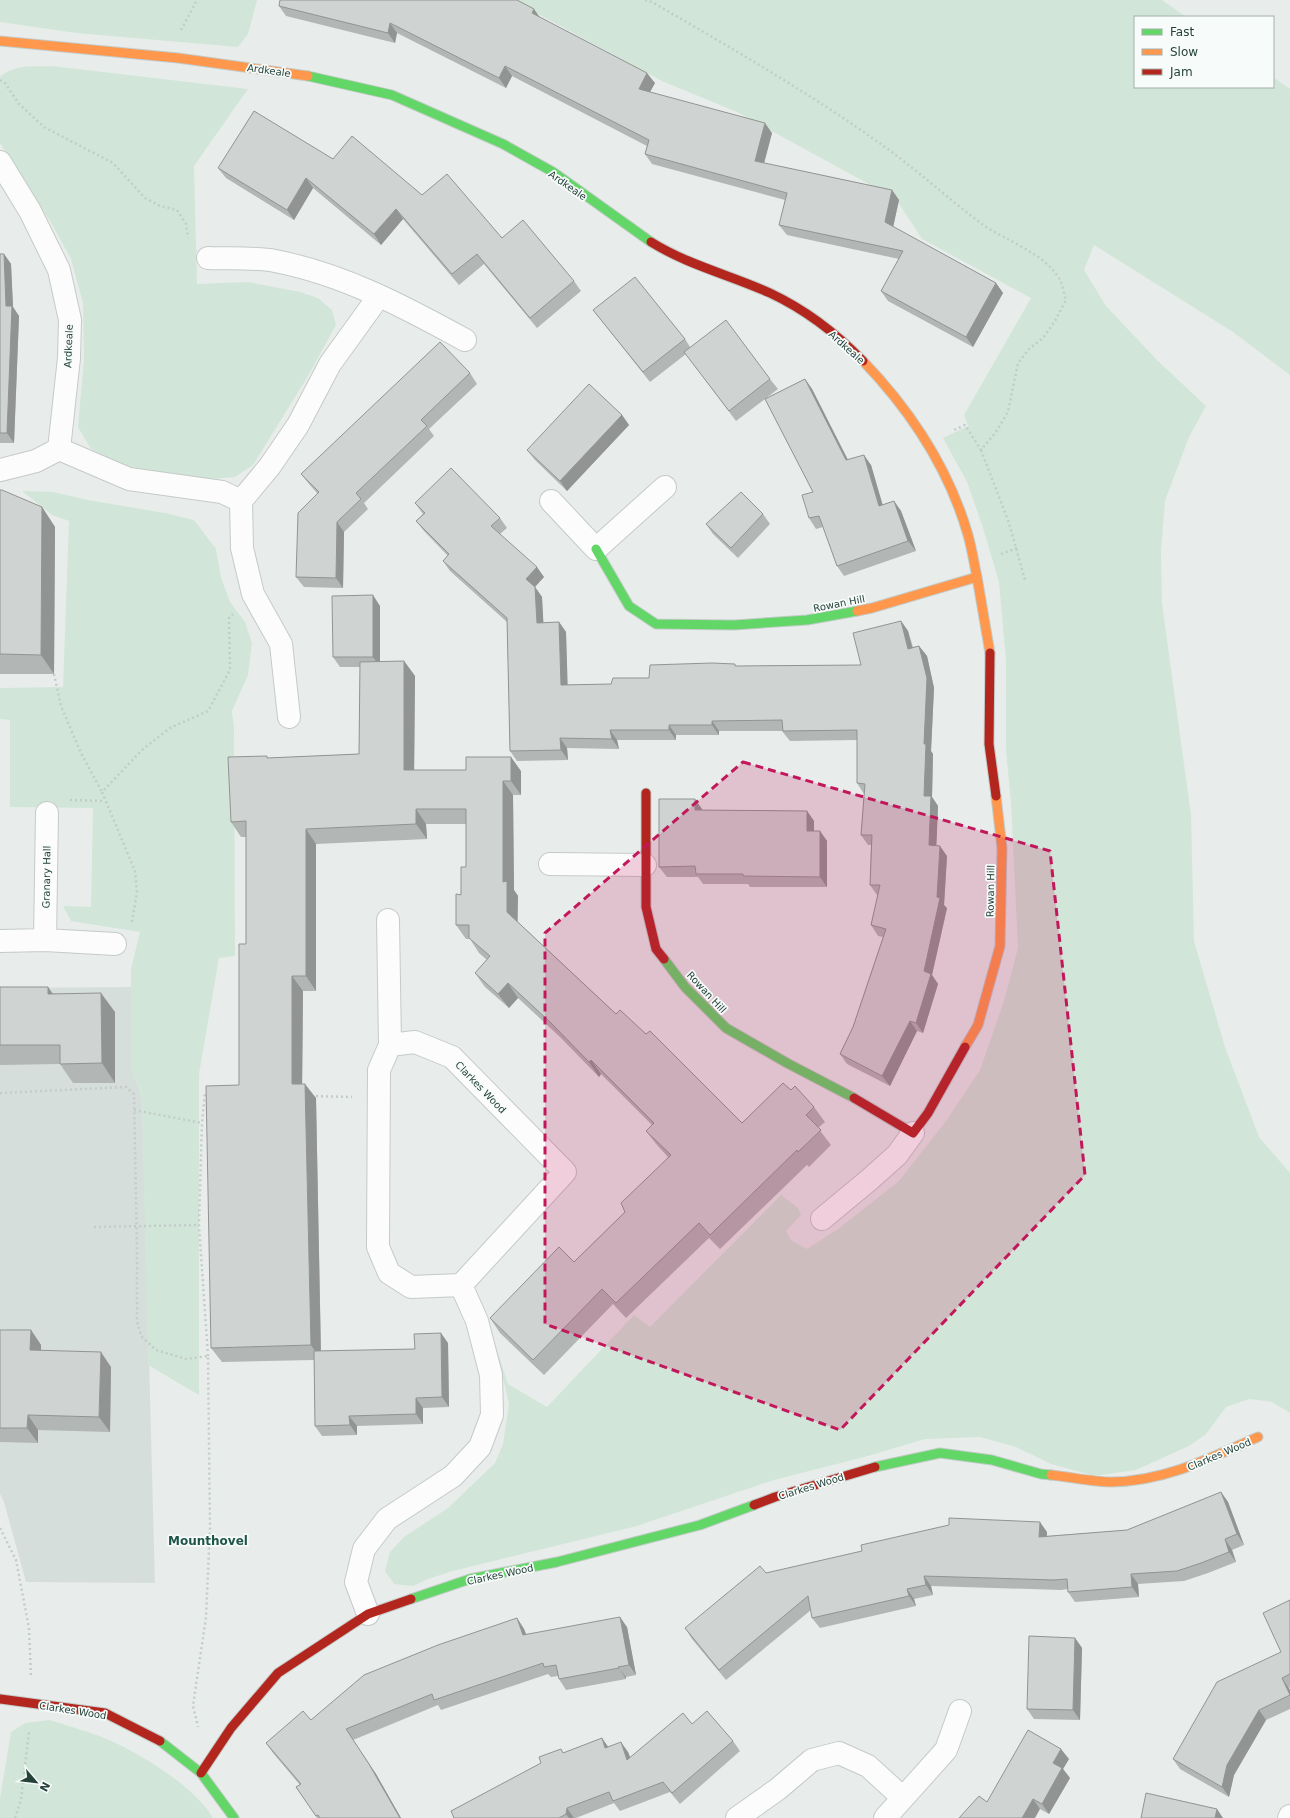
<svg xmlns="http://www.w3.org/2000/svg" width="1290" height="1818" font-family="'DejaVu Sans',sans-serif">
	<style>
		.built { fill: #d6dedb }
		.green { fill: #d1e6d8 }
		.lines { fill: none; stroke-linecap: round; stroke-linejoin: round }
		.street-casing { stroke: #c5cac8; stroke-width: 24 }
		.fast-casing { stroke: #c3cbc8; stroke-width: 11 }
		.slow-casing { stroke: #c3cbc8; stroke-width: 11 }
		.jam-casing { stroke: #c3cbc8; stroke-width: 11 }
		.path { stroke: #c3ccca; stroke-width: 2.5; stroke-dasharray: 2 3; stroke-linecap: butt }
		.street { stroke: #fcfcfc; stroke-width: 22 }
		.fast { stroke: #63d668; stroke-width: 9 }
		.slow { stroke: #ff974d; stroke-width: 9 }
		.jam { stroke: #b3261e; stroke-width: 9 }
		.wall { fill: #b2b6b5 }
		.shaded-wall { fill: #919493 }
		.building { fill: #cfd4d2; stroke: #919493 }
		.marked { fill: #c2185b; fill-opacity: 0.2; stroke: #c2185b; stroke-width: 3; stroke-dasharray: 8 5; stroke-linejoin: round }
		.labels { text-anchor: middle; stroke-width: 3.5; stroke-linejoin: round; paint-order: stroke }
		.street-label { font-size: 10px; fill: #24423a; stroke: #f7fbf9 }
		.quarter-label { font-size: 12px; font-weight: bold; fill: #1f5548; stroke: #f7fbf9 }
	</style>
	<rect width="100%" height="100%" fill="#e8edeb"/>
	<path class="built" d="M131 987V1067L142 1097 155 1583 26 1582 4 1502 0 1494V988Z"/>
	<path class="green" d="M0 0H257L248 34 238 47 76 33 0 22Z
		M512 0H1162L1186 17H1135V87H1273V77L1290 89V375L1233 332 1094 245 1084 270 1106 306 1158 361 1206 406 1189 437 1165 501 1161 551 1162 603 1191 815 1194 941 1225 1047 1259 1137 1290 1173V1413L1272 1402 1250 1399 1226 1407 1206 1434 1189 1446 1136 1470 1095 1476 1051 1464 1016 1447 980 1437 925 1439 868 1456 774 1480 637 1526 453 1571 428 1579 413 1586 394 1584 385 1571 390 1552 404 1537 448 1508 495 1463 503 1444 509 1404 496 1347 508 1384 547 1407 634 1315 650 1327 781 1195 798 1208 801 1215 786 1231 791 1240 807 1249 838 1229 899 1181 946 1121 980 1070 1004 1001 1018 948 1011 803 1006 750V661L999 582 983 528 967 482 943 438 968 426 964 415 1031 298 922 239 896 199 737 112 662 81Z
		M52 66 248 89 194 166 197 284 248 282 300 292 318 298 332 310 336 325 308 376 253 465 235 477 212 479 180 477 140 470 109 459 91 449 78 427 84 359 83 303 71 259 53 226 0 143V77C15 63 33 67 52 66Z
		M22 491 53 492 88 500 165 513 194 520 216 549 221 577 230 602 245 622 252 643 248 675 232 711 234 728 235 956 219 958 199 1074V1395L148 1365 142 1097 131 1067V969L140 932 71 921 63 906 91 907 93 808 10 807V720L0 719V688L63 687 69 521 52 515Z
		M49 1720C66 1725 83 1730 99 1736 134 1749 194 1785 213 1818H0V1798L11 1732 25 1723Z"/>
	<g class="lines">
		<defs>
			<path id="street" d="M0 162 30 211 59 270 70 320 69 358 59 449
				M208 258C229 259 255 257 275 261 343 274 405 307 465 340
				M0 470 36 461 59 449 129 479 222 492 241 501
				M551 501 596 549 665 487
				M289 717 281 644 253 594 242 548 241 501 270 466 298 425 330 364 379 296
				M550 864 645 865
				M388 920 390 1045
				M45 940 47 813
				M0 941 45 940 115 944
				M822 1219 869 1180 897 1155 913 1133
				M368 1614 356 1582 364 1549 387 1519 453 1476 480 1447 492 1415 491 1375 477 1321 461 1285 411 1287 389 1273 378 1247 379 1070 390 1045 415 1042 452 1057 565 1172 461 1285
				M737 1818 778 1789 812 1760 839 1753 868 1766 903 1798
				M885 1818 946 1750 960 1711
				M1289 1818 1290 1816"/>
			<path id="fast" d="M308 76 392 95 503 144 553 172 651 242
				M596 549 629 606 656 624 734 625 807 620 857 611
				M664 959 685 987 726 1028 787 1063 854 1098
				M875 1467 940 1453 992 1460 1041 1474 1051 1475
				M411 1599 470 1579 557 1562 700 1525 754 1505
				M160 1741 201 1773 234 1818"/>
			<path id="slow" d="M0 41 178 58 308 76
				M863 361C911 411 949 469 968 535 972 549 974 563 977 577
				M857 611 872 608 977 577 990 653
				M965 1047 978 1025 1000 946 1002 848 996 796
				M1051 1475C1071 1477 1093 1482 1112 1482 1165 1481 1211 1458 1258 1437"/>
			<path id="jam" d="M651 242C688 265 730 275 770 293 804 309 837 334 863 361
				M990 653 989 744 996 796
				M646 793V907L656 949 664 959
				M854 1098 913 1133 928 1113 965 1047
				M754 1505 775 1497 875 1467
				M0 1699 105 1713 160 1741
				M201 1773 231 1728 278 1673 368 1614 411 1599"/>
		</defs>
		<use href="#street" class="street-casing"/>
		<use href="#fast" class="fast-casing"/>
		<use href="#slow" class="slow-casing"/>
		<use href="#jam" class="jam-casing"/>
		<path class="path" d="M645 0 652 2C728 46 806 91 878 142 914 167 947 198 982 224 1006 241 1045 253 1060 280 1063 286 1064 294 1066 300L1055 321 1043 338 1029 349 1018 363 1008 412 996 432 981 450 965 425 952 431
			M181 30 197 0
			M0 80 5 83 19 104 44 127 113 163 145 198 160 206 177 210 186 224 188 238
			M981 450 1009 523 1025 580
			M1001 554 1017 548
			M54 674 61 706 81 753 102 792
			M70 800 105 801
			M132 922 137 892 135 871 102 792 143 749 170 728 208 711 230 670 229 618 233 614
			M0 1093 126 1087 134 1094 137 1252V1321L141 1336 156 1350 186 1359 208 1356 210 1528 206 1617 193 1706 198 1727
			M311 1096 352 1097
			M134 1110 202 1123
			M94 1227 199 1225
			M208 1356 199 1225 202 1123 205 1093H208
			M0 1528 16 1560 29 1628 31 1676
			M15 1818 21 1800 29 1731"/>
		<use href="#street" class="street"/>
		<use href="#fast" class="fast"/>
		<use href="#slow" class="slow"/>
		<use href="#jam" class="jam"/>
	</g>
	<path class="wall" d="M279 6 540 18 655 83 650 92 772 133 764 163 892 190 899 200 893 227 996 283 1003 293 973 347 888 301 881 291 899 259 787 235 779 225 785 200 652 164 645 154 647 146 512 76 506 88 397 33 395 43 286 16Z
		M333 159 422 195 502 238 574 281 581 291 537 328 484 264 459 285 403 219 381 245 313 188 294 220 226 178 218 168Z
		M0 254H4L11 264 13 307 19 316 14 443H0Z
		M593 310 685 339 690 347 770 379 778 389 765 399 805 379 812 389 848 460 871 465 882 505 894 501 901 511 916 551 844 576 837 566 823 527 816 529 809 518 813 492 765 399 736 421 686 354 650 382 601 320Z
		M470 373 477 384 429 429 434 436 364 503 368 509 344 532 343 588 304 587 296 577 317 493 309 484 301 474Z
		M622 415 629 425 567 491 535 460 527 450Z
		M0 490 42 507 55 527 54 674H0Z
		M415 503 500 518 507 528 500 534 544 577 535 587 542 597 543 623 559 622 566 632 567 685 611 684 737 666 861 665 901 621 908 631 913 647 919 646 927 656 934 688 931 751 933 754 932 797 938 806 936 846 947 856 944 905 947 908 932 975 938 984 923 1033 917 1031 890 1086 847 1064 840 1054 853 1027 883 937 878 936 871 925 878 895H877L870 885 871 845H868L861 835 864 794 857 783V740L790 741 782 731H719V735H676V740H617L619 749 567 748 568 760 517 761 510 751 507 622 450 571 443 561 448 556 424 531 416 521 423 514Z
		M763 514 770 524 738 558 713 534 706 524Z
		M380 606V662L404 661 415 676 414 770 521 771V795H513L514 890 518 896V922L616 1014 646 1034 742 1123 791 1090 814 1107 825 1122 818 1128 831 1145 809 1167 807 1165 720 1249 709 1238 626 1318 613 1304 544 1375 500 1333 490 1318 574 1262 625 1212 668 1157 657 1145 646 1131 652 1125 601 1074 599 1077 560 1037 518 998 509 1008 485 987 475 973 487 960 479 953 470 939H466L456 925 466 867V824H426L427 839 316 844V991H303L302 1084 316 1098 321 1351 415 1349 448 1343 449 1407 423 1408V1424L357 1426V1435L322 1436 315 1426 314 1360 222 1362 211 1348 239 1085 246 944V837H241L231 822 269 758 359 754 360 667H340L333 657Z
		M702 809V810L807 811 814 821V831H820L827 841V887H750L748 884H703L698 877H667L659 867Z
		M0 987H48L52 993 115 1012V1083H73L60 1064 0 1065Z
		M0 1330H31L41 1345V1351L111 1367 110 1432 38 1430V1443L0 1442Z
		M1221 1492 1228 1502 1244 1545 1232 1550 1236 1562 1208 1573 1184 1581 1138 1584 1139 1597 1075 1602 1068 1592V1589L1061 1590 931 1586 933 1595 914 1599 916 1606 820 1628 812 1618 811 1610 726 1680 692 1639 685 1628 766 1573 1047 1532V1536L1127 1530Z
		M1290 1600V1687L1289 1688 1290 1690V1709L1266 1720 1234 1775 1229 1797 1180 1769 1173 1759 1281 1652Z
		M517 1618 524 1629 526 1634 627 1627 636 1675 626 1677V1679L566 1690 559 1679V1676L551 1677 548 1674 441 1710 438 1705 353 1740 376 1774 401 1818H317L296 1787 300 1785 273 1753 266 1743 311 1720Z
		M1075 1638 1082 1648 1080 1720 1034 1719 1027 1709Z
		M692 1724 733 1741 740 1751 680 1804 670 1792 620 1811 614 1803 576 1818H454L564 1753 608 1747 628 1752 630 1757Z
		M1069 1759 1063 1769 1070 1778 1049 1814 1040 1809 987 1802Z"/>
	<path class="shaded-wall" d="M534 9 541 19 532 13Z
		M390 23 397 33 395 43 388 33Z
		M505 66 512 76 506 88 499 78Z
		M647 73 655 83 646 99 639 89Z
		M765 123 772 133 762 171 755 161Z
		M306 178 313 188 294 220 287 210Z
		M892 190 899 200 892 232 885 222Z
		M396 209 403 219 381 245 374 234Z
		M4 254 11 264 13 307 19 316 14 443 7 433 6 306Z
		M996 283 1003 293 973 347 966 337Z
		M805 379 812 389 853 470 846 460Z
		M622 415 629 425 567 491 560 481Z
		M864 455 871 465 886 516 879 506Z
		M894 501 901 511 916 551 908 541Z
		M42 507 55 527 54 674 41 655Z
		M337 522 344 532 343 588 336 578Z
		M537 567 544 577 533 589 526 579Z
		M535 587 542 597 544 633 537 623Z
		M373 595 380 606V667L373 657Z
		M901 621 908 631 915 659 908 649Z
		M559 622 566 632 568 695 561 685Z
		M919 646 927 656 934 688 931 751 933 754 932 797 938 806 936 856 929 845 924 796V744Z
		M404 661 415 676 414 785 404 770Z
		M712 721 719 731V735L712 725Z
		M669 725 676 735V740L669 730Z
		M610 730 617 740 619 749 612 739Z
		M560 738 567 748 568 760 561 750Z
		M511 757 521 771V795L511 781Z
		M503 781 513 795 514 890 518 896 517 927 507 912 503 882Z
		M695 799 702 809V820L695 810Z
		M416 809 426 824 427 839 416 824Z
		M807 811 814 821V841L807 831Z
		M306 829 316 844V991L306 976Z
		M820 831 827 841V887L820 877Z
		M940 846 947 856 944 905 947 908 932 975 938 984 923 1033 916 1023 937 897Z
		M292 976 303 991 302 1099 292 1084Z
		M508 983 518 998 509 1008 498 994Z
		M48 987 61 1006 48 994Z
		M101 993 115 1012V1083L102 1063Z
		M910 1021 917 1031 890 1086 882 1076Z
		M591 1060 601 1074 599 1077 589 1062Z
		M305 1084 316 1098 321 1360 311 1345Z
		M31 1330 41 1345V1365L30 1350Z
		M441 1333 448 1343 449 1407 442 1397Z
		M101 1352 111 1367 110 1432 99 1417Z
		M416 1398 423 1408V1424L416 1414Z
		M28 1415 38 1430V1443L27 1428Z
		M349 1416 357 1426V1435L350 1425Z
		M1221 1492 1228 1502 1244 1545 1237 1534Z
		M1040 1522 1047 1532 1046 1547 1039 1537Z
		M1225 1539 1232 1550 1236 1562 1229 1552Z
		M1131 1574 1138 1584 1139 1597 1132 1587Z
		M924 1576 931 1586 933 1595 926 1585Z
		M907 1589 914 1599 916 1606 909 1596Z
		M620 1617 627 1627 636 1675 629 1665Z
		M517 1618 524 1629 530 1645 523 1635Z
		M1075 1638 1082 1648 1080 1720 1073 1710Z
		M618 1667 626 1677V1679L619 1668Z
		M1282 1678 1290 1690V1695Z
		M1259 1710 1266 1720 1234 1775 1229 1797 1222 1787 1227 1765Z
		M602 1738 609 1748H605Z
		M353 1740 376 1774 401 1818H400Z
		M621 1742 628 1752 635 1770 627 1760Z
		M1061 1749 1069 1759 1063 1769 1070 1778 1049 1814 1042 1804 1053 1763Z
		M1033 1799 1040 1809 1035 1818H1022Z
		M567 1808 574 1818H569L566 1814Z
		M1217 1809 1223 1818H1215Z"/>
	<path class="building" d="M280 0H517L534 9 532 13 647 73 639 89 765 123 755 161 892 190 885 222 996 283 966 337 881 291 903 251 779 225 787 193 645 154 649 140 505 66 499 78 390 23 388 33 279 6Z
		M254 111 333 159 352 136 422 195 447 174 502 238 523 220 574 281 530 318 477 254 452 274 396 209 374 234 306 178 287 210 218 168Z
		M0 254H4L6 306H12L7 433H0Z
		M635 277 685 339 643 372 593 310Z
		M726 320 770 379 729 411 684 352Z
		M440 342 470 373 421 420 427 426 356 493 361 499 337 522 336 578 296 577 298 513 319 492 301 474Z
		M805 379 846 460 864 455 879 506 894 501 908 541 837 566 819 516 809 518 802 495 813 492 765 399Z
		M589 384 622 415 560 481 527 450Z
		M451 468 500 518 491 526 537 567 526 579 535 587 537 623 559 622 561 685 611 684 613 678H649L650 665 712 663 735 664V666L861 665 853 633 901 621 908 649 919 646 927 678 924 744H926L924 796H931L929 845 940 846 937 897 940 898 924 971 931 974 916 1023 910 1021 882 1076 840 1054 853 1027 886 929 871 925 880 885H870L872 835H861L865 784 857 783V730L783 731 782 720 712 721V725H669V730H610L612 739 560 738 561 750 510 751 507 618 443 561 449 554 416 521 425 513 415 503Z
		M0 490H2L42 507 41 655 0 654Z
		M741 492 763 514 731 548 706 524Z
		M373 595V657H333L332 596Z
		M404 661V770H466V757H511V781H503V882L507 881V912L616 1014 620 1010 646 1034 650 1031 742 1123 783 1083 791 1090 795 1086 814 1107 806 1115 821 1130 798 1152 797 1150 710 1235 699 1223 616 1303 602 1289 533 1360 490 1318 559 1247 574 1262 625 1212 621 1203 671 1155 646 1131 654 1123 591 1060 589 1062 550 1022 508 983 498 994 475 973 490 956 469 938V925H456V894L461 895V867H466V809H416V824L306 829V976H292V1084H305L311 1345 211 1348 206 1086 239 1085V944H246V821L231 822 228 757 267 756V758L359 754 360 662Z
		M659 799H695V810L807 811V831H820V877L743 876V874H696L695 866 659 867Z
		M0 987H48V994L101 993 102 1063 60 1064V1045H0Z
		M0 1330H31L30 1350 101 1352 99 1417 28 1415 27 1428H0Z
		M441 1333 442 1397 416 1398V1414L349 1416 350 1425 315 1426 314 1351 415 1349 414 1334Z
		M1221 1492 1237 1534 1225 1539 1229 1552 1201 1563 1177 1571 1131 1574 1132 1587 1068 1592 1067 1579 1054 1580 924 1576 926 1585 907 1589 909 1596 812 1618 808 1596 719 1670 685 1628 760 1566 766 1573 862 1551 861 1545 949 1525V1518L1040 1522 1039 1537 1127 1530Z
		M1290 1600V1674L1282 1678 1290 1695 1259 1710 1227 1765 1222 1787 1173 1759 1217 1682 1281 1652 1263 1613Z
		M620 1617 629 1665 618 1667 619 1668 559 1679 556 1665 544 1667 543 1663 434 1700 432 1694 346 1729 369 1764 400 1818H320L318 1815 316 1816 296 1787 301 1784 266 1743 303 1711 311 1720 364 1675 438 1645 517 1618 523 1635Z
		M1029 1636 1075 1638 1073 1710 1027 1709Z
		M707 1711 733 1741 672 1793 663 1782 613 1801 609 1792 567 1808 566 1814 559 1818H454L451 1811 541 1763 539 1757 561 1749 563 1753 602 1738 605 1748 621 1742 627 1760 683 1713 692 1724Z
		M1028 1730 1061 1749 1053 1763 1062 1768 1042 1804 1033 1799 1022 1818H959L979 1796 987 1802Z
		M1146 1793 1217 1809 1215 1818H1141Z"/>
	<path class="marked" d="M743 762 1050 851 1085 1175 840 1430 545 1324V933Z"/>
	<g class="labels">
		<g class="street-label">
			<text transform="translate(269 70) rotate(8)" y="4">Ardkeale</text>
			<text transform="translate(568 185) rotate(35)" y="4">Ardkeale</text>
			<text transform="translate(68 346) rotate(-88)" y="4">Ardkeale</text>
			<text transform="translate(847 347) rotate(42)" y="4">Ardkeale</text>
			<text transform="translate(839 603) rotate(-11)" y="4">Rowan Hill</text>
			<text transform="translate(46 877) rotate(-89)" y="4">Granary Hall</text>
			<text transform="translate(990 891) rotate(-89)" y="4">Rowan Hill</text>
			<text transform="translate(707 992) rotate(47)" y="4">Rowan Hill</text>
			<text transform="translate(481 1087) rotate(46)" y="4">Clarkes Wood</text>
			<text transform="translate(1219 1454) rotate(-23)" y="4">Clarkes Wood</text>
			<text transform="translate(811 1486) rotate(-17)" y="4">Clarkes Wood</text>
			<text transform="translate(500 1574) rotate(-12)" y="4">Clarkes Wood</text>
			<text transform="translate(73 1710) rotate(9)" y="4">Clarkes Wood</text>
		</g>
		<g class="quarter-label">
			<text x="208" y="1545">Mounthovel</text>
		</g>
	</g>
	<rect x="1134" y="16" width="140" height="72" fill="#f7fbf9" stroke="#a3b1ad"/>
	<rect x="1142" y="29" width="20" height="6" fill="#63d668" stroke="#a3b1ad"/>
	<text x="1170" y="36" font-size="12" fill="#24423a">Fast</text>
	<rect x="1142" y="49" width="20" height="6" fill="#ff974d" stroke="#a3b1ad"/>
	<text x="1170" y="56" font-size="12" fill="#24423a">Slow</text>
	<rect x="1142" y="69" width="20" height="6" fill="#b3261e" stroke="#a3b1ad"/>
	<text x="1170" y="76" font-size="12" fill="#24423a">Jam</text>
	<g transform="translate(36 1782) rotate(118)" stroke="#f7fbf9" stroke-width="3" paint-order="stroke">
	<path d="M0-3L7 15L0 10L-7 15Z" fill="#24423a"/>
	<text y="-6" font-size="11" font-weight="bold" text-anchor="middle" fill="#24423a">N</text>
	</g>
</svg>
